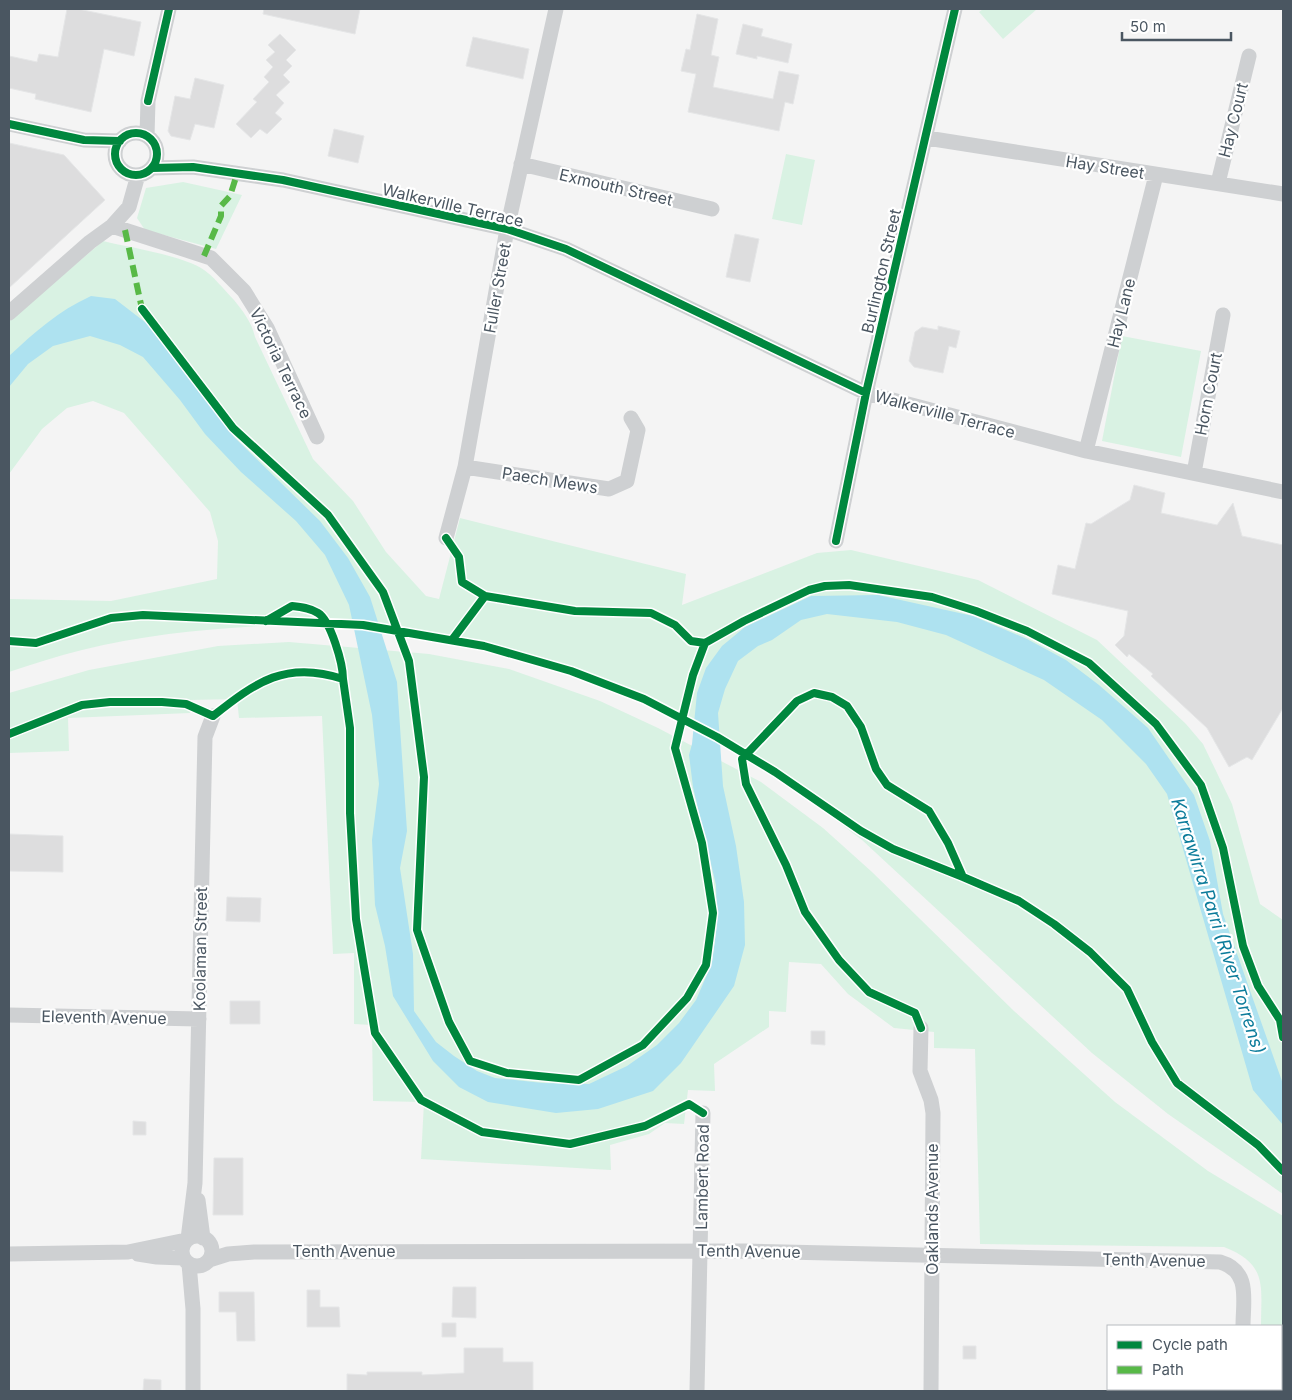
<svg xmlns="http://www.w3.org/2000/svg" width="1292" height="1400" font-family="Inter,sans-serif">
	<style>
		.green { fill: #d9f2e3 }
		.water { fill: #aee2f0 }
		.building { fill: #ddddde; stroke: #e5e6e7 }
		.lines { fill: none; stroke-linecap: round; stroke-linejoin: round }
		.minor { stroke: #ced0d2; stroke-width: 15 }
		.quiet { stroke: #58b947; stroke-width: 6; stroke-dasharray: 12 6; stroke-linecap: butt }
		.cycleway-casing { stroke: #fff; stroke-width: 11 }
		.cycleway { stroke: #00873e; stroke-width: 8 }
		.labels { text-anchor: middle; stroke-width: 4.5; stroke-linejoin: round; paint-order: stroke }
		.street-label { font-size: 16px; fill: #4a5661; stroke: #fff }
		.water-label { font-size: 18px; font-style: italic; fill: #0c7c9b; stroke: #fff }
	</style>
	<rect width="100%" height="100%" fill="#f4f4f4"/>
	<path class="green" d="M983 9H1037L1003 39 979 12Z
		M786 154 815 160 802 225 772 219Z
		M183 182 242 195 216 249 145 230 137 218 146 188Z
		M103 241C131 248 176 254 201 268 213 275 224 290 234 300 243 311 252 323 255 337L313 459 353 501 386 552 426 596 439 599 460 518 686 574 682 605 817 553 851 550 978 580 1097 640 1186 724 1203 744 1232 804 1260 904 1283 920V1194L1168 1114 1092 1053 862 840 776 775 778 771 722 736 640 692 637 698 520 657 427 639 429 633 355 622 280 618V625C214 628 147 634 82 650 58 656 33 664 9 672V599L111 601 217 579 218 541 210 512 124 413 93 401 67 408 42 429 9 474V321Z
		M1122 336 1201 351 1181 457 1102 441Z
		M289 642 429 654 509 669 600 701 658 728 761 782 823 828 872 872 1014 1011 1115 1102 1208 1171 1283 1216V1391H1260V1389H1281V1326H1261C1261 1286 1268 1264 1224 1247L980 1244 975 1049 934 1048V1032L894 1028 848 994 821 964 789 962 786 1012 769 1011V1027L714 1064 715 1091 688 1090 684 1124 665 1123 649 1134 610 1145 611 1170 421 1159 424 1102 373 1101 372 1025 354 1024V953L333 954 322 716 239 718 237 699 190 700V713L68 718 69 751 9 753V693L89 670 218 646Z"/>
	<path class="water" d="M91 296 115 299 154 329 234 437 320 521 348 558 370 597 397 682 407 831 400 868 413 954 414 1011 436 1042 454 1056 477 1071 495 1078 543 1083 589 1084 627 1066 657 1045 679 1023 696 1000 712 963 717 924 716 885 693 787 689 755 692 744 697 693 706 668 722 646 745 627 811 596 878 595 973 616 1027 639 1066 660 1099 685 1148 728 1194 795 1210 841 1223 914 1283 1084V1125L1253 1090 1167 794 1146 764 1102 720 1044 680 946 635 897 622 827 614 801 620 772 640 758 646 738 661 725 689 718 713 723 786 736 846 744 902 745 945 734 986 681 1063 653 1091 598 1109 556 1113 488 1102 459 1087 433 1061 393 996 385 946 375 905 372 840 379 784 372 715 349 605 325 555 296 521 241 472 205 434 180 400 143 357 120 345 90 336 53 346 28 364 9 387V356C35 332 58 311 91 296Z"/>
	<path class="building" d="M67 9H78L141 22 134 56 104 49 91 112 35 99 36 94 9 88V56L37 62 39 54 58 57Z
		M264 9H360L355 34 263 14Z
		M697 14 718 19 711 55 719 57 713 87 773 99 779 71 799 75 793 104 785 102 779 131 688 112 696 74 681 71 686 49 690 50Z
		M743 24 763 29 761 36 792 44 788 63 757 56V59L736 54Z
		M280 34 296 50 286 60 292 66 283 75 290 82 276 95 284 103 275 113 282 119 267 134 260 129 251 138 236 124 257 102 253 99 269 82 264 77 273 67 266 60 275 52 268 45Z
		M473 37 529 49 523 79 466 66Z
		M195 78 224 85 214 128 195 124 190 140 171 136 168 131 175 96 190 99Z
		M334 129 364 136 358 163 328 156Z
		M9 143 64 155 105 200 9 288Z
		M735 234 759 239 750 282 726 277Z
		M938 326 960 331 956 348 949 346 943 373 914 367 909 361 915 332 922 327 938 330Z
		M1134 485 1165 493 1161 513 1217 525 1233 503 1242 536 1283 545V708L1252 760 1247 757 1229 767 1207 728 1151 676 1153 674 1129 654 1127 657 1115 645 1124 636 1128 611 1052 594 1058 565 1075 569 1086 523 1091 524 1130 500Z
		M9 834 63 836V872L9 871Z
		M227 897 261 898 260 922 226 921Z
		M230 1001H260V1024H230Z
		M811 1031H825V1045L811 1044Z
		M133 1121 146 1122V1135H133Z
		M214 1158H243V1215H213Z
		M453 1287H476V1318L452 1317Z
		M307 1290H320V1307H339L340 1327H307Z
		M219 1292H254L255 1341H237L236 1312H219Z
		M442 1323H456V1337H442Z
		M963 1346H976V1359H963Z
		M464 1348H503V1362H533V1391H347V1374L367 1375V1372H422V1375L464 1373Z
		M144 1379 161 1380V1391H143Z"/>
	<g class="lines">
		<path class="minor" d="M9 124 84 140 120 141
			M115 154a21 21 0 1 1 42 0a21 21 0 1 1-42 0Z
			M147 136 148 101 169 9
			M927 138 1283 194
			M521 164 712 209
			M152 168 193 167 283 180 507 229 566 249 866 393 1086 451 1283 492
			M1218 183 1249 56
			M112 226 211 258 244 291 267 328 317 437
			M9 313 90 242 112 226 129 207 138 175
			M1086 451 1156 175
			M465 467 609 489 627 481 638 430 631 418
			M1194 473 1223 315
			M446 538 465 467 507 229 556 9
			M836 541 866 393 955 9
			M9 1015 199 1019
			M921 1028 920 1071 931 1100 933 1113 931 1391
			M198 1200 203 1238
			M182 1251a15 15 0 1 1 30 0a15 15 0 1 1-30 0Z
			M188 1239 195 1183 205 737 213 716
			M9 1254 128 1252 186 1240
			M138 1254 157 1257 183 1258
			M209 1260 228 1254 254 1252 745 1251 1220 1262C1251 1271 1243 1300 1243 1326
			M189 1264 193 1309V1391
			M1242 1389V1391
			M697 1391 703 1113"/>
		<path class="quiet" d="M125 230 142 309 145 313
			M204 256 221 216V206L230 196 237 174"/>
		<defs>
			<path id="cycleway" d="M148 101 169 9
				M9 124 84 140 120 141
				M115 154a21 21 0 1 1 42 0a21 21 0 1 1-42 0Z
				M152 168 193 167 283 180 507 229 566 249 866 393
				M142 309 233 428 328 515 383 592 409 661 424 777 417 930 449 1022 470 1061 507 1073 579 1080 643 1045 687 998 706 965 713 913 702 843 675 748 693 675 705 643
				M446 538 459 557 462 582 485 596 452 640
				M836 541 866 393 955 9
				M485 596 575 611 651 613 675 625 691 641 705 643
				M266 621 292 606C301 607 310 608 318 613 331 621 343 664 343 679
				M9 641 36 643 111 618 143 615 363 625 484 646 571 671 644 699 717 737 775 772 861 831 893 849 963 877
				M705 643 744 621 809 590 825 586 849 585 932 597 976 611 1027 631 1089 663 1156 724 1201 785 1223 848 1243 946 1258 986 1280 1020 1283 1037
				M9 734 82 705 110 702H162L186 704 213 716C256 682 286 660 343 679L350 728V813L356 919 375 1033 421 1100 482 1132 570 1144 645 1126 689 1104 703 1113
				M921 1028 915 1013 869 992 839 960 805 912 786 865 746 784 742 759 797 701 814 693 832 697 847 706 861 727 876 769 887 785 929 811 948 843 963 877 1019 901 1054 924 1090 952 1127 989 1152 1042 1177 1083 1258 1145 1283 1171"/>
		</defs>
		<use href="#cycleway" class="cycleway-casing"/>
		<use href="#cycleway" class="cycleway"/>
	</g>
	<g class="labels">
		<g class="street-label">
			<text transform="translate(1233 120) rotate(-76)" y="6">Hay Court</text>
			<text transform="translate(1105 167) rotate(9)" y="6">Hay Street</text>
			<text transform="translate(616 187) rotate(13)" y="6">Exmouth Street</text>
			<text transform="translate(453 205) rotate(13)" y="6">Walkerville Terrace</text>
			<text transform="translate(881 271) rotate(-77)" y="6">Burlington Street</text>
			<text transform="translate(497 288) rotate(-80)" y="6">Fuller Street</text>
			<text transform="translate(1121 313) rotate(-76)" y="6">Hay Lane</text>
			<text transform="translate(281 363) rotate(64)" y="6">Victoria Terrace</text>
			<text transform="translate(1208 394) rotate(-79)" y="6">Horn Court</text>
			<text transform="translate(945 414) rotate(15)" y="6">Walkerville Terrace</text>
			<text transform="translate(550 480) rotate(9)" y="6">Paech Mews</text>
			<text transform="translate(200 949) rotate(-89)" y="6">Koolaman Street</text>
			<text transform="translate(104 1017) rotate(1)" y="6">Eleventh Avenue</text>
			<text transform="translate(702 1177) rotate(-89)" y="6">Lambert Road</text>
			<text transform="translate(932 1209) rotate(-90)" y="6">Oaklands Avenue</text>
			<text x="344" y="1257">Tenth Avenue</text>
			<text transform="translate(749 1251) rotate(1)" y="6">Tenth Avenue</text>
			<text transform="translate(1154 1260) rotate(1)" y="6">Tenth Avenue</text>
		</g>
		<g class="water-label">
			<text transform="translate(1218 926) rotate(72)" y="6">Karrawirra Parri (River Torrens)</text>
		</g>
	</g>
	<rect width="1292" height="1400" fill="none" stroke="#4a5661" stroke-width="20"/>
	<rect x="1107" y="1325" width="175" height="65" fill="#ffffff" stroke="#b7bbc0"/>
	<rect x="1117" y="1341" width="25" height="8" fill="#00873e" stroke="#b7bbc0"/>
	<text x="1152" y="1350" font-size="15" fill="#4a5661">Cycle path</text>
	<rect x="1117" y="1366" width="25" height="8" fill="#58b947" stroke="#b7bbc0"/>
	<text x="1152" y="1375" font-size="15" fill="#4a5661">Path</text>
	<path d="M1122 32v8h109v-8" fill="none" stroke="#4a5661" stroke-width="2.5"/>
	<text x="1130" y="32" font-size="15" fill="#4a5661" stroke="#ffffff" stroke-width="4" paint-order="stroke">50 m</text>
</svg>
